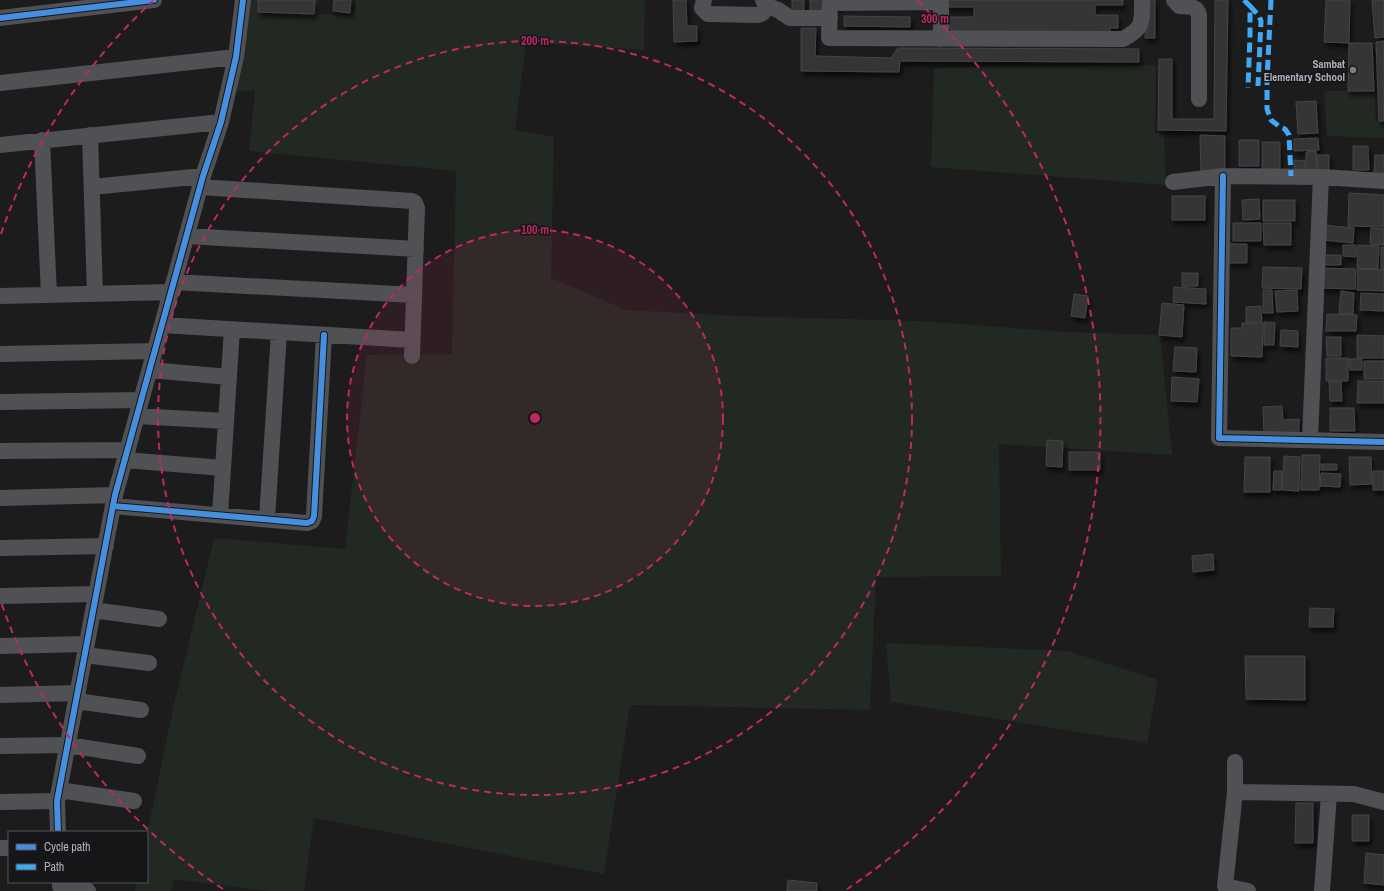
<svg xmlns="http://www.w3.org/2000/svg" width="1384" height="891" font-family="'Archivo Narrow',sans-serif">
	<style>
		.green { fill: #212922 }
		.building { fill: #343434; stroke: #444548; filter: url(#shadow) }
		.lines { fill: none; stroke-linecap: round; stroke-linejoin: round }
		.minor { stroke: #505155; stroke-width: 16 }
		.quiet { stroke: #3fa9f5; stroke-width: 5; stroke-dasharray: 10 5; stroke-linecap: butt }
		.cycleway-casing { stroke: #161618; stroke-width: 8 }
		.cycleway { stroke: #468fdf; stroke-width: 6 }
		.ring { fill: none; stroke: #c02865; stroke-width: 2; stroke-dasharray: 7 5 }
		.poi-dot { fill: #7b7e84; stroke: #161618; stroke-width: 1.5 }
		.labels { text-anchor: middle; stroke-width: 3; stroke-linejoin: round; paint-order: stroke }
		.poi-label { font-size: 11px; font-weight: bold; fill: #aeb3bc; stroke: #161618; text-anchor: end }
		.centre { fill: #c02865; stroke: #161618; stroke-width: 2 }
		.ring-label { font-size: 12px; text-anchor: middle; font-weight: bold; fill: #c02865; stroke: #161618; stroke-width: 3; stroke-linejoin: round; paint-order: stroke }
	</style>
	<defs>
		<filter id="shadow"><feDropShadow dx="2.5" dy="4.5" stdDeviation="2" flood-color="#0009"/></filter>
	</defs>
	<rect width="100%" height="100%" fill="#1c1c1c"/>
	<path class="green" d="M250 0H319L318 14 354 15 356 0H645L644 50 526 42 515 130 554 137 551 278 626 310 738 316 919 321 1067 332 1160 335 1172 455 999 444 1001 576 876 577 870 710 630 705 604 874 314 818 304 891H268L174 879 171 891H135L137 882H147V834L174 704 214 538 345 549 367 355 452 354 456 171 249 151 255 90 234 92Z
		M1156 65 1155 133 1164 134 1166 185 931 167 934 68Z
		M1324 91H1374L1376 121H1384V138L1327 136Z
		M886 643 1068 651 1158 680 1147 743 891 702Z"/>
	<path class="building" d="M258 0H315L314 14 258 12Z
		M334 0H351L350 13 333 11Z
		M673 0H686L687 26H697V41L674 42Z
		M792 0H804V11L792 12Z
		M810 0H848L826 14 810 15Z
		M947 0H1123V5H1095V15H1118V28H1110V34H951V28H946V17H974V7H947Z
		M1145 0H1155V38H1145Z
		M1215 0H1228L1226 131 1158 130 1159 59H1172V119H1214Z
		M1326 0H1350L1349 43 1324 42Z
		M1372 0H1384V37L1375 38Z
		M844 16 910 17V27L844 26Z
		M801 28H816L815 56 891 58 898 48 1139 49V62L900 61 899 72 801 71Z
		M1384 41V121H1379L1376 42Z
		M1349 43H1372L1374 91H1348Z
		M1316 101 1318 133 1298 134 1296 102Z
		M1200 135 1225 136V174H1201Z
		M1318 138 1319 150 1294 151V139Z
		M1239 140H1259V166H1239Z
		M1262 142H1280V173H1262Z
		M1353 146H1368L1369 170H1353Z
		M1316 151V169L1306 170V152Z
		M1317 155H1329V170L1317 171Z
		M1375 155H1384V174H1374Z
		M1294 160 1305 161V171H1294Z
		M1349 193 1384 195V227L1348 226Z
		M1172 196H1205V220H1172Z
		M1259 199 1260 219 1243 220 1242 200Z
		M1263 200H1295V221H1263Z
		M1233 223H1261V241H1233Z
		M1263 223H1291V245H1264Z
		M1323 225 1354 228 1353 243 1322 240Z
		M1371 228 1384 229V245L1370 244Z
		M1227 244H1247V263H1227Z
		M1343 245H1356V257L1343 256Z
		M1358 245 1379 246 1378 269 1357 268Z
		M1381 247H1384V269H1381Z
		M1320 255H1341V265H1320Z
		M1263 267 1302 268 1301 289 1262 288Z
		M1319 268 1356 269 1355 289 1318 288Z
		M1358 269 1384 270V291L1357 290Z
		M1182 273H1198V286H1182Z
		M1174 287 1206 289V304L1173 302Z
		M1263 290H1272L1273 313H1263Z
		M1297 290 1298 311 1277 312 1275 291Z
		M1341 291 1354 293 1353 314 1339 313Z
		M1361 293 1384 294V311L1360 310Z
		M1074 294 1088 296 1085 318 1071 316Z
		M1162 303 1184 305 1182 337 1159 335Z
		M1261 306 1262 322H1246V307Z
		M1327 314 1357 315 1356 331H1326Z
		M1264 322 1275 323 1274 345H1264Z
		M1242 323H1263L1262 357 1231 356V328H1242Z
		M1281 330 1298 331V347L1280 346Z
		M1357 335 1384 336V358H1357Z
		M1326 337H1341V356H1327Z
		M1175 347 1197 348 1196 372 1173 371Z
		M1326 358H1348V381H1326Z
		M1349 359H1362V370H1350Z
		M1364 361H1384V379H1364Z
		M1172 377 1199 379 1197 402 1171 401Z
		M1358 381H1384V403H1357Z
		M1329 382H1341L1342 401H1330Z
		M1282 406 1283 420 1299 419V434L1264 435 1263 407Z
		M1330 408H1354L1355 431H1330Z
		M1047 440 1063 441 1062 467 1046 466Z
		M1069 452H1100V470H1069Z
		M1302 455H1320L1319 490H1301Z
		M1284 456 1300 457 1299 491 1282 490Z
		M1245 457H1270V492H1244Z
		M1349 457H1371L1372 484 1350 485Z
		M1321 464H1337V470H1321Z
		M1274 471H1282L1281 490H1273Z
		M1373 471H1384V490H1373Z
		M1321 473 1341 474 1340 487 1320 486Z
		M1213 554 1214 570 1193 572 1192 556Z
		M1310 608 1334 609 1333 627H1309Z
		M1245 656H1305V700L1246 699Z
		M1296 803H1313V843H1295Z
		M1352 815H1369V841H1352Z
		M1366 853 1384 855V885L1364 883Z
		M788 880 817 883V891H787Z"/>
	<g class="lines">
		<path class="minor" d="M704 0 702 8 708 14 757 15C765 14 768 7 763 0
			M941 0V39
			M1174 0 1179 6C1188 7 1197 5 1199 15V99
			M941 2 830 3 829 38 1123 39C1144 28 1142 22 1142 0
			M765 5 778 10 790 18H830
			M0 18 154 0
			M0 83 236 57
			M90 135 95 294
			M42 140 49 295
			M0 145 221 122
			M1223 176 1219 438 1384 442
			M1173 182 1223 176 1321 177 1384 181
			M92 187 203 176
			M200 187 412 201 415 203 417 208 412 356
			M187 236 416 249
			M174 282 414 295
			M0 296 171 292
			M162 325 412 340
			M0 354 155 351
			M150 370 229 377
			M0 402 141 400
			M137 416 226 421
			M1310 439 1321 177
			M0 451 128 450
			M125 460 223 468
			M0 498 115 495
			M113 506 307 523 312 521 314 516 324 335
			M220 515 232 329
			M267 519 279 332
			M0 548 106 546
			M0 596 96 594
			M93 610 159 619
			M0 646 87 644
			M85 655 149 663
			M0 695 78 693
			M76 701 141 710
			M0 746 68 745 138 756
			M1235 762V792L1225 886 1248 891
			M59 790 134 801
			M1235 792 1354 794 1384 802
			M0 802 57 801
			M58 832 57 801 115 495 203 176 221 122 236 57 243 0
			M0 848H9
			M60 882V886L88 891
			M1322 891 1329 794"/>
		<path class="quiet" d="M1244 0 1250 6V36L1248 88
			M1271 0 1267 80V109L1271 120 1280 127 1285 129 1289 135 1291 176
			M1250 6 1259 16 1261 21 1258 86"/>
		<defs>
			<path id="cycleway" d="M0 18 154 0
				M1223 176 1219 438 1384 442
				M113 506 307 523 312 521 314 516 324 335
				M58 832 57 801 115 495 203 176 221 122 236 57 243 0"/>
		</defs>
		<use href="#cycleway" class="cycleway-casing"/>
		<use href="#cycleway" class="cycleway"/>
	</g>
	<circle cx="535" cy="418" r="188" fill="#c02865" fill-opacity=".12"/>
	<g class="ring">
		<circle cx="535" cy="418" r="188"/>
		<circle cx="535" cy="418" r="377"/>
		<path d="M223 889A565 565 0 0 1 1 602M1 234A565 565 0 0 1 153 1M917 1A565 565 0 0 1 847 889"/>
	</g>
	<circle class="poi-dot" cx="1353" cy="70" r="4"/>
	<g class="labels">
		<g class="poi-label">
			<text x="1345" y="68">Sambat<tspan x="1345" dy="13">Elementary School</tspan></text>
		</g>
	</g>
	<circle cx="535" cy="418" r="6" class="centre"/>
	<g class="ring-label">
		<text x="935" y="23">300 m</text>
		<text x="535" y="45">200 m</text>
		<text x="535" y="234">100 m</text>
	</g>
	<rect x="8" y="831" width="140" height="52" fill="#161618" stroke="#53555a"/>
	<rect x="16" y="844" width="20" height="6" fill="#468fdf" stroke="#53555a"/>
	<text x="44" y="851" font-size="12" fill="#aeb3bc">Cycle path</text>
	<rect x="16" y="864" width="20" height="6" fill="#3fa9f5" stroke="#53555a"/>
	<text x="44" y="871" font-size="12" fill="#aeb3bc">Path</text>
</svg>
